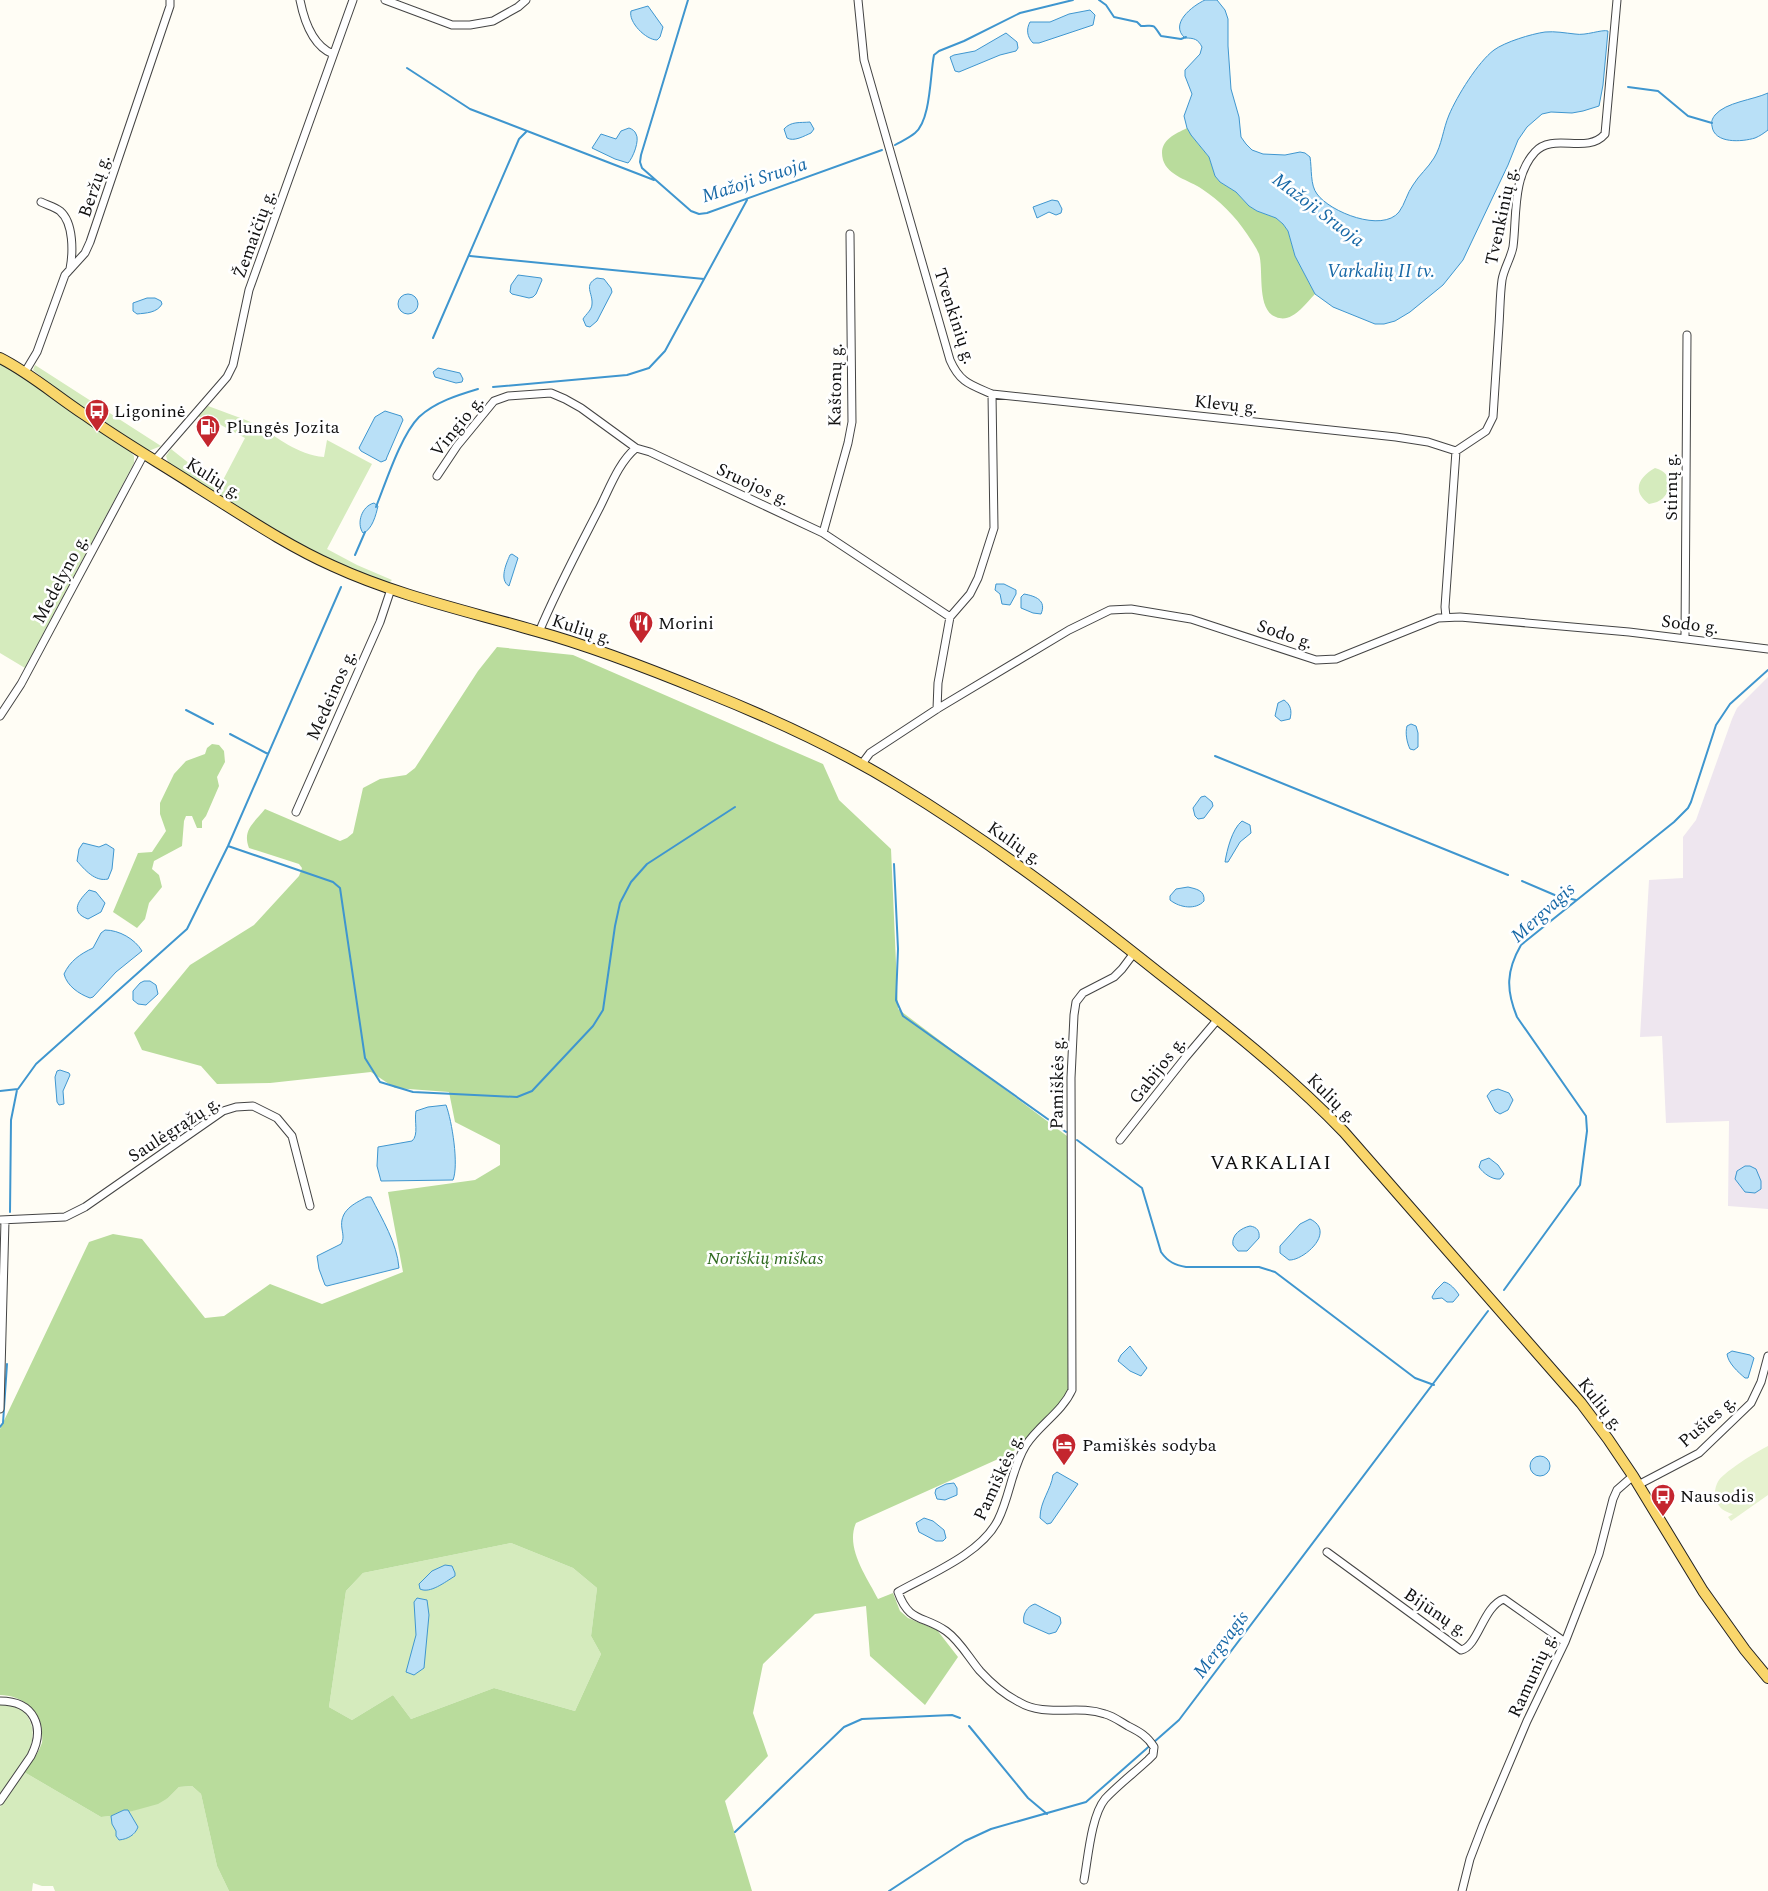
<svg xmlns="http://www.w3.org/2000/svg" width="1768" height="1891" font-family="Spectral,serif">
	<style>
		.industrial { fill: #eee6ef }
		.green { fill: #d5ebbd }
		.forest { fill: #b9dc9c; fill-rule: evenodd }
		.pitch { fill: #e6f2cf }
		.water { fill: #b9e0f7; stroke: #3f96cf }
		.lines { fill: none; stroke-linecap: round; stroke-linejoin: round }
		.stream { stroke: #3f96cf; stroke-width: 2 }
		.street-casing { stroke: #444; stroke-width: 9 }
		.primary-casing { stroke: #222; stroke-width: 12 }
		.street { stroke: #fff; stroke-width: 7 }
		.primary { stroke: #f9d66b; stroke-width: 10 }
		.labels { text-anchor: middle; stroke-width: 5; stroke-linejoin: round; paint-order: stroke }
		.street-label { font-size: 18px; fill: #111; stroke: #fff }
		.poi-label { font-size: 18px; fill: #111; stroke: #fff; text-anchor: start }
		.park-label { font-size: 18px; font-style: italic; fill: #2f6b1f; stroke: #fff }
		.water-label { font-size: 19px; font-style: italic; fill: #1768a6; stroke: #fff }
		.quarter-label { font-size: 20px; letter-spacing: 1px; fill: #111; stroke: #fff }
	</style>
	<rect width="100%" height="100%" fill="#fffdf5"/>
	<path class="industrial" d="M1768 677V1209L1728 1206 1729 1121 1666 1123 1662 1036 1640 1037 1649 880 1683 878V837L1696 820 1732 719 1737 708Z"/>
	<path class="green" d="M0 364 19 375 128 449 134 456V463L25 668 0 653Z
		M35 365 161 446 151 450H148L101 422 44 381V379L33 370Z
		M208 406C223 412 240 417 255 424 278 437 297 455 324 457L327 440 372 464 327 549 357 565 392 580 389 583 346 567 290 540 168 462 166 456 171 449 190 464 222 482 245 438 208 418 206 421 198 416Z
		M1655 468C1666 471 1668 476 1671 486 1665 497 1662 502 1649 504 1631 491 1639 477 1655 468Z
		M511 1543 573 1568 597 1588 591 1636 601 1654 575 1711 494 1688 411 1719 393 1695 352 1720 329 1707 346 1591 363 1573Z
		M0 1704C12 1705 23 1706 29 1719 43 1745 14 1774 0 1794Z
		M24 1772 101 1817 111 1816 112 1824 124 1839 134 1834 138 1827 129 1812 168 1798 179 1787 192 1786 201 1794 217 1866 229 1891H55L53 1886H42L33 1883 32 1891H0V1807Z"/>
	<path class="forest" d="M1187 128 1191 135 1209 157 1215 176 1220 182 1236 192 1249 206 1257 211 1276 218 1283 224 1288 231 1295 256 1315 294C1305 304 1292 324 1276 317 1256 310 1264 270 1259 254 1256 247 1251 240 1247 234 1236 217 1219 200 1202 189 1189 180 1168 176 1163 160 1158 141 1173 135 1187 128Z
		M497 647 573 655 823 764 839 800 891 849 898 1009 1067 1136 1070 1384 1069 1392 1063 1401 1023 1446 996 1460 856 1523C845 1548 867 1577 878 1599L893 1593 900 1611 908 1618 937 1630 958 1657 925 1705 870 1656 866 1606 815 1614 763 1664 753 1713 768 1756 725 1801 752 1891H229L217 1866 201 1794 192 1786 179 1787 168 1798 158 1804 129 1812 124 1810 111 1816 101 1817 24 1772C30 1764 38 1754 41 1745 43 1742 42 1737 42 1733 42 1710 21 1695 0 1695V1429L89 1242 113 1234 142 1239 205 1318 224 1316 270 1284 322 1304 403 1272 388 1192 475 1180 500 1165V1145L455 1122 449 1092 395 1088 371 1072 270 1083 217 1084 201 1066 142 1050 134 1033 190 965 254 925 299 876 302 868 299 864 249 848C242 830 254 823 265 809L340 841 347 838 353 833 363 788 380 779 406 775 415 768 478 671ZM511 1543 573 1568 597 1588 591 1636 601 1654 575 1711 494 1688 411 1719 393 1695 352 1720 329 1707 346 1591 363 1573Z
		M212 744 219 745 224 751 225 762 217 777 219 786 206 816 202 821V828H197L192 816H186L184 821 182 846 154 861 152 869 159 875 162 887 149 903 145 919 137 928 113 912 138 853 152 852 166 831 160 814V803L174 774 186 761 205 754 207 748Z"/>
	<path class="pitch" d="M1768 1446V1495L1731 1521 1728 1517 1733 1514C1725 1512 1718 1508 1716 1499 1714 1493 1715 1486 1719 1480 1727 1470 1756 1452 1768 1446Z"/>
	<path class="water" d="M1205 0H1217L1225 10 1228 19V46L1231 89 1239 117 1241 137 1246 144 1252 150 1263 154 1285 155 1300 152 1305 153 1310 157C1312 169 1310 185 1317 194 1330 212 1382 233 1399 212 1405 204 1407 193 1413 185 1419 175 1428 168 1434 158 1442 145 1443 129 1449 115 1457 96 1478 62 1494 50 1505 42 1531 34 1545 32 1555 31 1565 33 1575 34 1586 36 1602 29 1608 31L1603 85 1599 106 1583 111 1572 113 1551 112 1542 114 1527 127 1518 140 1508 165 1463 260 1443 285 1410 312 1395 321 1384 324H1375L1333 307 1315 294 1295 256 1288 231 1283 224 1276 218 1257 211 1249 206 1236 192 1220 182 1215 176 1209 157 1191 135 1187 128 1184 116 1192 94 1185 76V70L1200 54 1202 47C1198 39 1194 38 1185 38 1169 24 1192 6 1205 0Z
		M648 6 663 27 660 37 657 40C646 40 628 22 631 11Z
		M1090 10 1095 15 1093 25 1039 43H1033C1027 37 1026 29 1030 22H1050L1069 14Z
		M1006 33 1017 42 1018 48 1016 51 1000 55 959 72 955 71 950 57 954 55 975 51Z
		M1768 93V130C1764 133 1760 136 1755 138 1742 142 1714 144 1712 126 1711 122 1712 119 1715 115 1726 102 1753 100 1768 93Z
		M810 122 814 129 811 133C804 136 794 142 787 138L784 129C791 121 800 123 810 122Z
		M629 128C632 129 635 131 636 134 640 140 633 158 628 163L615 159 592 148 601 134 616 139 621 131Z
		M1052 200 1058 201 1062 209 1061 213 1056 215 1049 212 1037 218 1033 207Z
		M518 275 541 278 542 280 536 294 533 297 529 298 512 294 510 292 511 285Z
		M597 278 604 279 611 288 612 292 597 321 590 327 586 326 583 319C586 314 592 310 592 304 593 293 583 285 597 278Z
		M398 304a10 10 0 1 1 20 0a10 10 0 1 1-20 0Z
		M147 298H155L161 301 162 304C157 313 146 313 137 314L133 311V303Z
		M438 368 460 373 463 379 462 382 456 383 435 377 433 372Z
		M385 411 401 416 403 420 387 457 386 460 381 462 361 451 359 448 375 417Z
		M374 503 378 506C376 515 372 530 363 533 356 523 362 506 374 503Z
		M512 554 518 558 509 586C499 580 506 564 510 555Z
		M996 584H1004L1016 590V594L1010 605 1002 604 1000 594 995 590Z
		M1024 594C1035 596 1047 600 1041 614L1033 613 1021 608V597Z
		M1284 700C1291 705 1292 711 1290 719L1281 721 1275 716 1278 703Z
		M1411 724 1416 726 1418 733V747L1414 750 1410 749C1407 743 1405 733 1407 726Z
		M1205 796 1212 802 1213 806 1204 818 1198 819 1195 816 1193 808 1201 797Z
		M1242 821 1250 825 1251 833 1240 842 1228 862H1225C1227 850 1232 829 1242 821Z
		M83 843 99 847 106 844 114 849 112 869 108 879C95 882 85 870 77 861L79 849Z
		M1188 887C1196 889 1205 890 1204 901 1196 910 1180 908 1170 900V896L1176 889Z
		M89 890 96 892 105 903 101 912 88 919C69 912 79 900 89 890Z
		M105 930C119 930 135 939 142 951L116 972 93 997 90 998C79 994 67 986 64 974 70 961 80 954 93 948L101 933Z
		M144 981H150L156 985 158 994 146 1005 138 1004 133 1000V991L140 983Z
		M60 1070 69 1073 70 1075 63 1091 64 1104 59 1105 57 1102 55 1077 57 1071Z
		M1498 1089 1509 1093 1513 1100 1508 1110 1500 1114 1495 1111 1487 1096 1491 1091Z
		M446 1105C452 1121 459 1165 453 1180L381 1181 377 1166 378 1147 412 1141C419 1135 414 1121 416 1111L428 1107Z
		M1489 1158 1498 1165 1504 1174 1500 1179C1492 1180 1483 1173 1479 1167L1481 1161Z
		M1745 1166H1750L1756 1169 1761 1181V1189L1755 1193 1745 1192 1735 1179 1737 1171Z
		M367 1197H371C382 1219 397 1243 399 1268L327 1286 325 1285 319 1269 317 1256 341 1244C344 1239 343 1235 342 1229 339 1211 353 1204 367 1197Z
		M1310 1219C1337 1232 1303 1261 1289 1260L1280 1253V1246L1300 1224Z
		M1250 1226C1257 1227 1260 1231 1259 1238L1247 1251H1238L1233 1245C1231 1235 1241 1228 1250 1226Z
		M1444 1282C1450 1283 1456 1290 1459 1295L1453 1302H1447L1442 1298 1433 1299 1432 1297 1436 1290Z
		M1130 1346 1147 1368 1141 1376 1130 1371 1118 1361 1121 1355Z
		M1732 1351 1750 1355 1754 1358 1748 1378H1745C1738 1372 1728 1363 1727 1354Z
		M1530 1466a10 10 0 1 1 20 0a10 10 0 1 1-20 0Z
		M1057 1472 1078 1484 1051 1523 1047 1524 1040 1518C1040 1501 1051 1490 1053 1475Z
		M954 1483 957 1488V1495L945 1500 937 1499 935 1493 936 1489 946 1484Z
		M924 1518 933 1521 944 1530 946 1538 943 1541H936L919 1532 916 1523Z
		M445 1565 452 1566 455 1573V1576C445 1582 430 1594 420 1589L419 1584 432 1571Z
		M417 1598 427 1600 429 1615 424 1668 414 1675 406 1672 416 1635 414 1602Z
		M1035 1604 1060 1617 1061 1623 1056 1632 1049 1634 1024 1623C1022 1615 1027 1606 1035 1604Z
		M124 1810H128L138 1827C135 1835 128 1839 119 1840L116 1836V1831L112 1824 111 1816Z"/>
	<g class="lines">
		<path class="stream" d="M688 0 641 155 640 162 642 168 691 211 699 214 707 213 882 150
			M1099 0 1106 5 1114 17 1137 22 1141 26C1156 26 1152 23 1161 36L1181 39 1186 37
			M407 68 470 109 654 180
			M1628 87 1658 91 1688 116 1712 123
			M895 145C902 141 909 138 915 133 931 120 930 74 934 55L939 51 964 41 1020 13 1073 0
			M470 256 704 279
			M433 338 519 139 526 132
			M493 387 627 375 649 368 665 351 747 200
			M376 507C386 482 401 435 419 417 435 402 458 395 478 389
			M355 555 365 532
			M186 710 213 724
			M230 734 268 754
			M1215 756 1508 875
			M228 846 333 882 340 888 365 1058 380 1082 413 1092 517 1097 532 1091 593 1026 603 1010 615 926 620 903 631 882 647 864 735 807
			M894 864 898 949 896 1000 903 1016 1066 1132
			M1522 881 1557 896 1576 900
			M0 1091 18 1089 36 1064 187 929 228 846 341 587
			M1077 1140 1142 1188 1161 1252C1168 1262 1175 1265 1186 1267H1259L1275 1272 1415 1378 1434 1385
			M10 1212 11 1120 17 1090
			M1504 1290 1580 1185 1587 1131 1586 1116 1517 1017C1506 990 1506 971 1521 945L1674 822 1688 808 1691 802 1716 725 1730 704 1768 670
			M0 1427 3 1423 7 1364
			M969 1726 1028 1798 1047 1814
			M735 1832 844 1727 862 1719 952 1715 960 1718
			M889 1891 965 1841 991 1829 1086 1802 1179 1720 1488 1311"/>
		<defs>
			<path id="street" d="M300 0C304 20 313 46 333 54
				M385 0 452 25H470L493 21 518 7 526 0
				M858 0 864 60 950 360C960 383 971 385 992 394L994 528 978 578 970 594 950 617
				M41 202C47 205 55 207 60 211 74 223 73 253 70 269
				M25 372 37 352 65 275 85 253 90 242 170 6V0
				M992 394 1396 437 1428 442 1456 451
				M1456 451 1486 431 1493 417C1495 386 1497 356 1499 325 1500 310 1500 294 1502 280 1504 268 1511 258 1513 247 1517 217 1512 177 1535 152 1553 132 1587 155 1605 134L1617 0
				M155 460 227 377 233 365 249 290 353 0
				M437 476 457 446 494 401 508 396 551 393 565 399 581 408 636 448
				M823 533 848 443 852 422 850 234
				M1446 617 1445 607 1456 451
				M539 632C557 589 579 548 600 507 610 487 619 462 636 448L650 452 823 533 950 617 938 683 937 709
				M1685 638 1687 335
				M0 716 21 684 144 454
				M861 765 870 753 937 709 1069 630 1110 610 1131 609 1191 619 1316 660 1336 659 1438 618 1460 617 1629 632 1768 649
				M296 812 380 622 391 589
				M1120 1140 1185 1058 1218 1019
				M0 1220 65 1217 85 1207 223 1111 236 1107 253 1106 277 1118 292 1136 310 1206
				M0 1409 5 1220
				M1638 1485 1699 1453 1751 1403 1761 1382 1768 1356
				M1327 1552 1461 1650C1478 1647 1483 1606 1504 1599L1565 1642
				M0 1701C34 1701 46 1727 31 1756L0 1801
				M1084 1880C1088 1859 1091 1816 1105 1799 1118 1785 1134 1773 1148 1760L1153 1755 1154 1747C1147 1736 1140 1732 1128 1726 1121 1722 1113 1716 1105 1714 1076 1704 1046 1718 1019 1702 1005 1695 991 1683 980 1671 969 1658 960 1641 946 1631 923 1615 909 1623 898 1592 930 1574 981 1554 998 1520 1010 1496 1012 1467 1026 1445 1039 1425 1062 1412 1072 1390L1071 1078 1074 1015 1076 1002 1083 993 1114 977 1122 969 1134 953
				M1462 1891 1470 1859 1483 1825 1527 1721 1565 1642 1586 1588 1599 1554 1613 1499 1617 1490 1633 1476"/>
			<path id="primary" d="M0 358C30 373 56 396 85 415 121 441 160 463 197 487 242 515 286 545 333 566 398 596 468 611 536 631 594 647 650 669 706 692 771 718 837 748 897 785 989 841 1075 906 1159 973 1223 1023 1287 1073 1344 1132L1581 1403 1608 1439 1633 1476 1703 1591 1745 1650 1768 1678"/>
		</defs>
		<use href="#street" class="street-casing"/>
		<use href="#primary" class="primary-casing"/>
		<use href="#street" class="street"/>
		<use href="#primary" class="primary"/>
	</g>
	<defs>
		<symbol id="bus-pin" viewBox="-11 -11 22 30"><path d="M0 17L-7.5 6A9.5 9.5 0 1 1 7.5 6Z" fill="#c4262e" stroke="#fff"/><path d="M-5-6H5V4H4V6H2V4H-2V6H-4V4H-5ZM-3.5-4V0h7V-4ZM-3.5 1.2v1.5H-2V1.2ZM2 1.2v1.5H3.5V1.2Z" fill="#fff"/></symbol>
		<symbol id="fuel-pin" viewBox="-11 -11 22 30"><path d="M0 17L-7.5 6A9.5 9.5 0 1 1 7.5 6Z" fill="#c4262e" stroke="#fff"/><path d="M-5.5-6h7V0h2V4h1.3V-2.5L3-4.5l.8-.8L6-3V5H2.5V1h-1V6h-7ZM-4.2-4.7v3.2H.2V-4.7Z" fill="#fff"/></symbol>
		<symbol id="restaurant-pin" viewBox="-11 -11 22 30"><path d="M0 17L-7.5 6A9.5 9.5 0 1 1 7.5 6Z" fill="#c4262e" stroke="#fff"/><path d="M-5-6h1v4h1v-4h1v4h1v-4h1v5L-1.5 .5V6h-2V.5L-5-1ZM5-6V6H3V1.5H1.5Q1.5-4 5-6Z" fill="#fff"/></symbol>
		<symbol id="hotel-pin" viewBox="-11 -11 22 30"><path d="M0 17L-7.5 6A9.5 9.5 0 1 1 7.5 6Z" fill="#c4262e" stroke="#fff"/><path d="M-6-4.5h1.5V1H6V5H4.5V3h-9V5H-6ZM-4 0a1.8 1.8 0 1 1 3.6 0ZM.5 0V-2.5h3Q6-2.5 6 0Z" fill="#fff"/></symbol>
	</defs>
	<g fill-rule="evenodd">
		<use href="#bus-pin" x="83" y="397" width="28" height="38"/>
		<use href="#fuel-pin" x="194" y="413" width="28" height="38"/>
		<use href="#restaurant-pin" x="627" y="609" width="28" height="38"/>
		<use href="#hotel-pin" x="1050" y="1431" width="28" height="38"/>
		<use href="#bus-pin" x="1649" y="1482" width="28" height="38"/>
	</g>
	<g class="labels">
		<g class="street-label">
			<text transform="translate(94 186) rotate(-71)" y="6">Beržų g.</text>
			<text transform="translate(1501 216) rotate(-78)" y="6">Tvenkinių g.</text>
			<text transform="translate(254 234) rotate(-70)" y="6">Žemaičių g.</text>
			<text transform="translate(955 316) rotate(72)" y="6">Tvenkinių g.</text>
			<text transform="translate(835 385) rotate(-89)" y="6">Kaštonų g.</text>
			<text transform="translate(1226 404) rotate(6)" y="6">Klevų g.</text>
			<text transform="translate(457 426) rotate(-51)" y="6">Vingio g.</text>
			<text transform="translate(214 478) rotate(32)" y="6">Kulių g.</text>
			<text transform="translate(753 484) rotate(25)" y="6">Sruojos g.</text>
			<text transform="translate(1671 487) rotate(-90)" y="6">Stirnų g.</text>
			<text transform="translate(60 579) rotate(-62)" y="6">Medelyno g.</text>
			<text transform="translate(1690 624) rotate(7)" y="6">Sodo g.</text>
			<text transform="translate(582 629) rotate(18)" y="6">Kulių g.</text>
			<text transform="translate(1285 634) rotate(19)" y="6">Sodo g.</text>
			<text transform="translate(331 695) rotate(-66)" y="6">Medeinos g.</text>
			<text transform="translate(1015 843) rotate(35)" y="6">Kulių g.</text>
			<text transform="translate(1157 1070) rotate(-52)" y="6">Gabijos g.</text>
			<text transform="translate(1057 1083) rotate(-89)" y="6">Pamiškės g.</text>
			<text transform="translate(1332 1098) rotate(45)" y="6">Kulių g.</text>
			<text transform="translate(174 1129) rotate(-33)" y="6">Saulėgrąžų g.</text>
			<text transform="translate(1601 1404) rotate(52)" y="6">Kulių g.</text>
			<text transform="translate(1707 1421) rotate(-41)" y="6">Pušies g.</text>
			<text transform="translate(998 1477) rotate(-65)" y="6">Pamiškės g.</text>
			<text transform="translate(1436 1612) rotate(34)" y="6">Bijūnų g.</text>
			<text transform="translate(1532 1675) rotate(-65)" y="6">Ramunių g.</text>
		</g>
		<g class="poi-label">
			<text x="114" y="417">Ligoninė</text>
			<text x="226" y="433">Plungės Jozita</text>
			<text x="658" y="629">Morini</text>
			<text x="1082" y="1451">Pamiškės sodyba</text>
			<text x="1680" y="1502">Nausodis</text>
		</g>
		<g class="park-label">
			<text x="765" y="1264">Noriškių miškas</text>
		</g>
		<g class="water-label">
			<text transform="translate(754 179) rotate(-18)" y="7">Mažoji Sruoja</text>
			<text transform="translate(1319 209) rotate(37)" y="7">Mažoji Sruoja</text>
			<text x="1381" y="277">Varkalių II tv.</text>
			<text transform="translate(1542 912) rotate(-42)" y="7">Mergvagis</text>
			<text transform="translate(1220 1644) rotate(-53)" y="7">Mergvagis</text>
		</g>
		<g class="quarter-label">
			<text x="1271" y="1169">VARKALIAI</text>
		</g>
	</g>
</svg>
